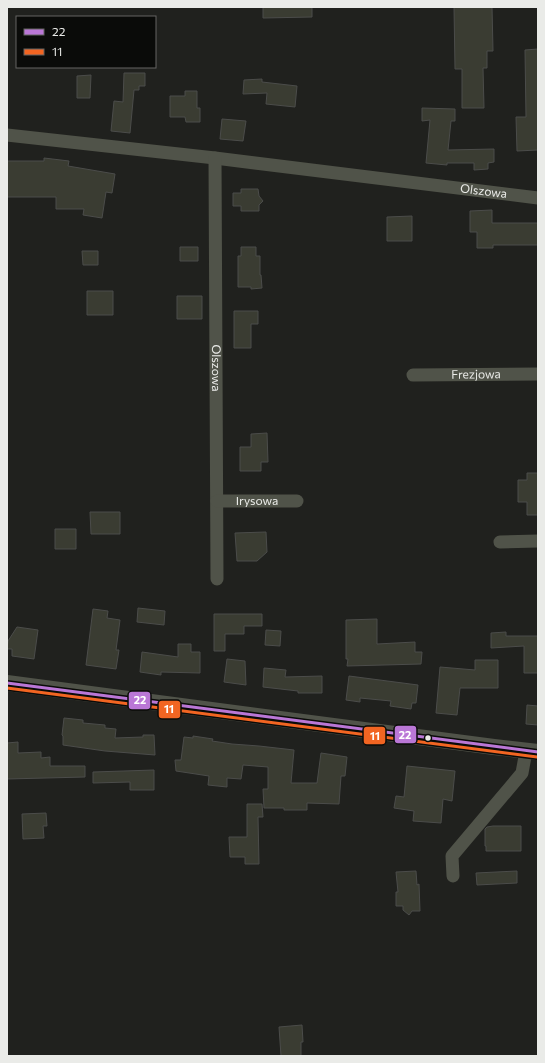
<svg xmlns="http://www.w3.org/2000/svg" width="545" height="1063" font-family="Commissioner,sans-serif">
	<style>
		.building { fill: #3a3c32; stroke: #4b4c4a }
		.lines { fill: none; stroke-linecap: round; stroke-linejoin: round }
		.minor { stroke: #505349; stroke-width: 13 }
		.tertiary { stroke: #505349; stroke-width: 16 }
		.bus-1-casing { stroke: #0a0b09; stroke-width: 6 }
		.bus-2-casing { stroke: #0a0b09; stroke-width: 6 }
		.bus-1 { stroke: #ba77d6; stroke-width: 3 }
		.bus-2 { stroke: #f26522; stroke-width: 3 }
		.bus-dot { fill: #eaebe8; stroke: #0a0b09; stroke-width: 1.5 }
		.labels { text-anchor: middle; stroke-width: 3.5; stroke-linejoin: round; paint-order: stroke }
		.street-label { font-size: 12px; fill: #eaebe8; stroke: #0a0b09 }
		.line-badge { stroke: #0a0b09; stroke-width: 1.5 }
		.badge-label { font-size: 11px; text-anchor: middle; font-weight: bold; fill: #fff }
	</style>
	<rect width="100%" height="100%" fill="#20211e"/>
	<path class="building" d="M263 7H312V17L263 18Z
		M454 7H492L493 51H487V68H483L484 108H462V69H455Z
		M538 49V150L517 151 516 117H526L525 50Z
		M124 73H145V86H139V90H134L130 133 111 131 114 101 123 102Z
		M91 75 90 98H77V76Z
		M262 79V82L297 86 295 107 266 104 267 93 243 94 244 80Z
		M185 91H197V108H200V122H186L185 117H170V96H185Z
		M422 108 455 109V121H451L448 150 494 149V162L488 163V169L474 170V163H447V165L426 163 430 120 422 121Z
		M222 119 246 121 243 141 220 139Z
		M44 158 69 161 68 166 115 174 112 193 106 192 102 218 83 215 84 209H56V197H7V161H44Z
		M241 189H258L259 196 263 201 259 205V211H241V206H233V193H241Z
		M492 210V223H538V245H493V248H477V232H470V211Z
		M412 216V241H387V217Z
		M180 247H198V261H180Z
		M241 247H256V256H260V275H261L262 288 251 289V287H238V256H241Z
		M82 251H98V265H83Z
		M87 291H113V315H87Z
		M177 296H202V319H177Z
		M234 311H258V324H251V348H234Z
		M267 433 268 462H261V471H240V447H251V434Z
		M527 473H538V515H527V502H518V480H527Z
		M90 512H120V534H91Z
		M55 529H76V549H55Z
		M266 532 267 552 257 561H237L235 533Z
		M138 608 165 611 164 625 137 622Z
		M93 609 108 611 107 618 120 620 116 650H119L116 669 86 665Z
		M214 614H262V626H244V634H225V651H214Z
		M377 619V644L415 642V652H422L421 664 347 666 348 659H346V620Z
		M17 627 38 630 34 659 12 656V649H7L8 641Z
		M266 630 281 631 280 646 265 645Z
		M506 632V636H538V673H524V646L491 648V633Z
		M178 644H191V652H200V673L161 672V675L140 672 142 652 178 657Z
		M227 659 245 661 246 685 224 682Z
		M475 660H498V688H460L457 715 436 713 440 667 475 670Z
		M264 668 286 670 285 677 322 676V693H298V691L263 687Z
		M349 676 418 685 416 703H412L411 709 390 706 391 701 360 698V702L346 700Z
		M527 705 538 706V725L526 724Z
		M64 718 83 720V723L105 725V728L116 729 115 738 143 737V735H154L155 755 105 751 63 745V736L62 735Z
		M193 736 213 739 212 741 232 744 259 746 294 750 291 783H317L321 753 347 757 345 776H341L339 804 307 803V810H284V808H264L263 789H268V767L243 765 241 779 227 778V787L208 785 209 776 176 771 175 760H181L184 737 193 738Z
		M18 742V753L41 752V758L50 757V766H85V777L7 779V743Z
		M407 766 455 771 452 801 443 799 441 823 413 821 414 811 394 808 396 796 404 797Z
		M154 770V790H130V782L93 783V772Z
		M247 804H262L263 817H258L259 864H245V857H230L229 837H247Z
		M46 813 47 826H43L44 838 23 839 22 814Z
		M493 826H521V851H486V846H485V829L487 827Z
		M416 871 417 885 419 884 420 911H412L409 915 403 910V906H396V892H398L396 872Z
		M517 871V883L477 885 476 873Z
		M302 1025 303 1042H301V1056H281L279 1027Z"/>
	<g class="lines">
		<g class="minor">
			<path id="s1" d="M7 135 215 158 538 198"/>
			<path id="s2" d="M215 158 217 579"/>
			<path id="s3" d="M413 375 538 374"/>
			<path id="s4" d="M217 501H297"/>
			<path d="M500 542 538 541"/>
			<path d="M453 876 452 856 522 773 526 751"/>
		</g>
		<path class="tertiary" d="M7 683 494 747 538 752"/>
		<defs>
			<path id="bus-1" d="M7 683 538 752"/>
			<path id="bus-2" d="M7 688 537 757"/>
		</defs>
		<use href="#bus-1" class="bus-1-casing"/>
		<use href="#bus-2" class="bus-2-casing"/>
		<use href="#bus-1" class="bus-1"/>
		<use href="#bus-2" class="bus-2"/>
	</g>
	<circle class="bus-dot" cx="428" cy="738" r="3.5"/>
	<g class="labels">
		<g class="street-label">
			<text dy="4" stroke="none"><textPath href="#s1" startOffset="480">Olszowa</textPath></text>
			<text dy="4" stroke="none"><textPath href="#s2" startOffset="210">Olszowa</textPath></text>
			<text dy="4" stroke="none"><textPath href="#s3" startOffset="63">Frezjowa</textPath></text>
			<text dy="4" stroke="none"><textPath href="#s4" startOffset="40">Irysowa</textPath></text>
		</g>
	</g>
	<g class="line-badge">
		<rect x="128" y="691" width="23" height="19" rx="4" fill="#ba77d6"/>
		<rect x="158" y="700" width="23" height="19" rx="4" fill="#f26522"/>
		<rect x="394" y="725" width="23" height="19" rx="4" fill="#ba77d6"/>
		<rect x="363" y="726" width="23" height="19" rx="4" fill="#f26522"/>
	</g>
	<g class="badge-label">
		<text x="140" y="704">22</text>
		<text x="169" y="713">11</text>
		<text x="405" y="739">22</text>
		<text x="375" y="740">11</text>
	</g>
	<rect width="545" height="1063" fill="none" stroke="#eaebe8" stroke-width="16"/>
	<rect x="16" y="16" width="140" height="52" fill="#0a0b09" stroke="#646562"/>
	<rect x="24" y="29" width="20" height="6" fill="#ba77d6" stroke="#646562"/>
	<text x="52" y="36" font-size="12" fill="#eaebe8">22</text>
	<rect x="24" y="49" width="20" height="6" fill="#f26522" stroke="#646562"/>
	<text x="52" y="56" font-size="12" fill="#eaebe8">11</text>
</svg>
